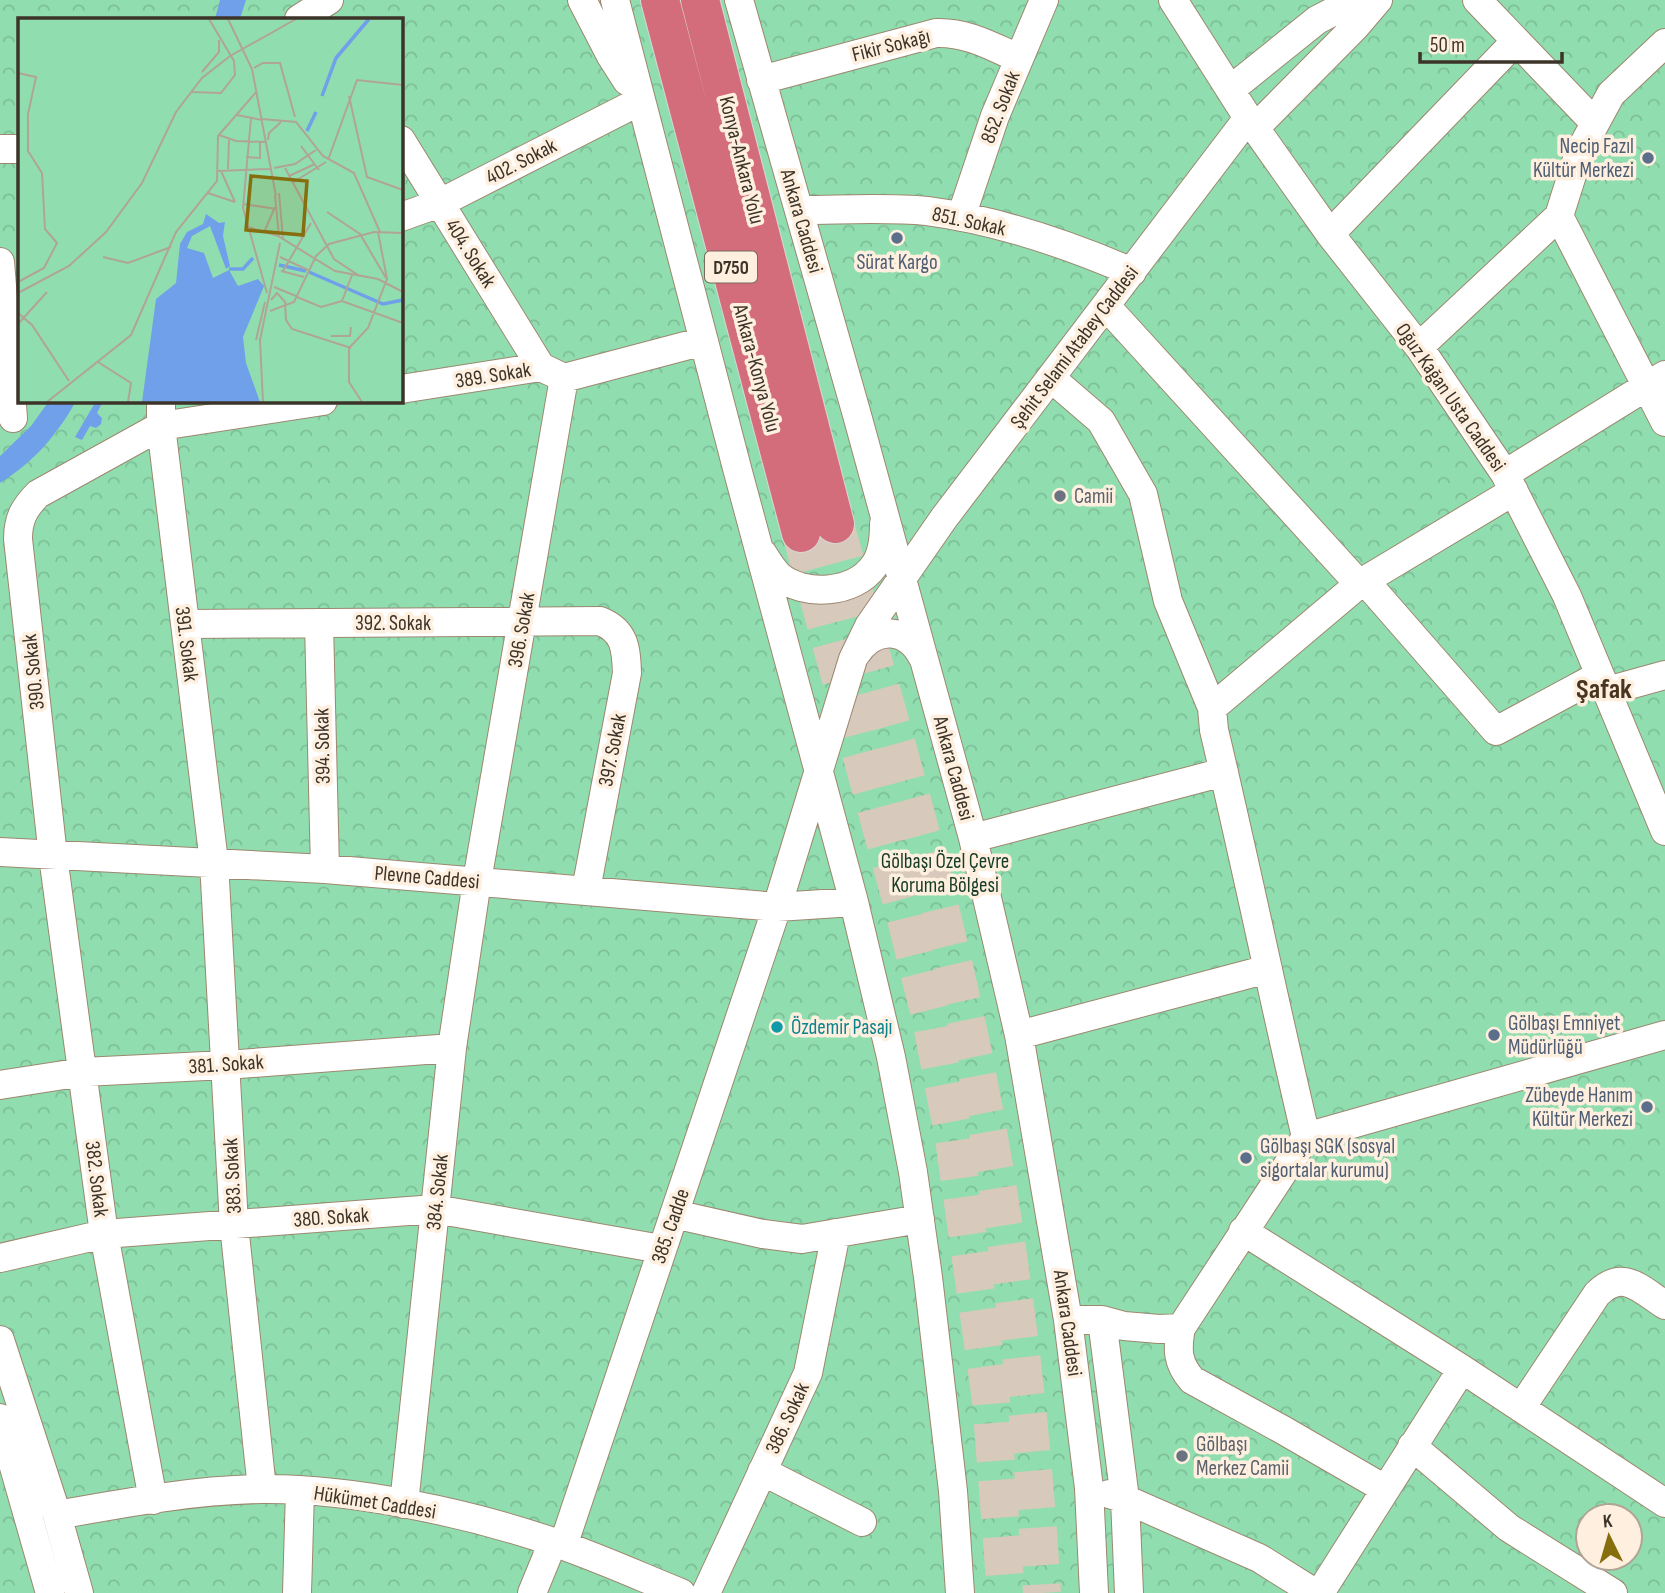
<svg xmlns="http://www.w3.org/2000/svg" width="1665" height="1593" font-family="'Sofia Sans Condensed',sans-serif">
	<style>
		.park { fill: url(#park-crowns); fill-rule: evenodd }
		.water { fill: #70a0e9 }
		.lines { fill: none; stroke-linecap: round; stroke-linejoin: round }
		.highway-tunnel { stroke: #d7c9bb; stroke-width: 38; stroke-dasharray: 38 19; stroke-linecap: butt }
		.minor-casing { stroke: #9d876f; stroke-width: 30 }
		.highway-casing { stroke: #d8d6d4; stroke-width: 40 }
		.minor { stroke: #fff; stroke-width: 28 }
		.highway { stroke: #d46d7b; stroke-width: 38 }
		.service-dot { fill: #5c6f8a; stroke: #feefdf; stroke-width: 2.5 }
		.worship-dot { fill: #6b7280; stroke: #feefdf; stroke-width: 2.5 }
		.culture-dot { fill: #0f9aa8; stroke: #feefdf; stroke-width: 2.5 }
		.labels { text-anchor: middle; stroke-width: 7; stroke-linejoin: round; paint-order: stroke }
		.shield { fill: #feefdf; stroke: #766b60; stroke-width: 2 }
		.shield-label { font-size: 19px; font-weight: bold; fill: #3c3329 }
		.street-label { font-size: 21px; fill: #3c3329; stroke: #feefdf }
		.service-label { font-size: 21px; fill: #4e5e75; stroke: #feefdf; text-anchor: end }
		.worship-label { font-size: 21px; fill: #5b616d; stroke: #feefdf; text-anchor: start }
		.park-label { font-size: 21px; fill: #143c27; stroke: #feefdf }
		.culture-label { font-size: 21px; fill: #0d838f; stroke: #feefdf; text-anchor: start }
		.district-label { font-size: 28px; font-weight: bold; fill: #48341f; stroke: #feefdf }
		.inset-river { fill: none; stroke: #70a0e9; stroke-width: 3.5 }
		.inset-road { fill: none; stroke: #b0a496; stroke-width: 2 }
		.view { fill: #866e0e; fill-opacity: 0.15; stroke: #866e0e; stroke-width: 3.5 }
		.inset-edge { fill: none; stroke: #3c3329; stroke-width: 3.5 }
	</style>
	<defs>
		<pattern id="park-crowns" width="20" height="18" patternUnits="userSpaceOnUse" patternTransform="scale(1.75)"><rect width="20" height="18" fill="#90deaf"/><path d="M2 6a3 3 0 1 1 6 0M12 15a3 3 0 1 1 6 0" fill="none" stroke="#7dbf97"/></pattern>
	</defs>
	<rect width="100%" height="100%" fill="#feefdf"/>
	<path class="park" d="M0 0H1665V1593H0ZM19 19H401V401H19ZM1588 1516H1630V1558H1588Z"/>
	<path class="water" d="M220 0H246L240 19H215Z
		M49 401H76C57 435 34 462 0 483V456L31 426Z
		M96 401H103L97 413 102 418 101 424 96 428 90 426 82 440 75 437Z"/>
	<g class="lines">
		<path class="highway-tunnel" d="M835 524C872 661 914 798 947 937 999 1152 1029 1373 1042 1593
			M801 533 903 907 931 1019 954 1139 991 1400 1006 1593"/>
		<defs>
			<path id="minor" d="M582 0 611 56 627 81
				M615 0 738 472 854 902 891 1057 913 1172 928 1277 953 1491 960 1593
				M739 0 857 415 973 838 1019 1035 1068 1320 1089 1488 1094 1593
				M1173 0 1248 118 1330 234 1419 347 1505 474 1567 596 1665 831
				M1477 0 1595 123
				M299 19 329 0
				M1665 43 1611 94 1579 153 1559 216 1665 422
				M761 80 936 33C967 32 991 46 1018 58
				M1230 90 1317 20 1355 0
				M1256 127 1355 27 1378 0
				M401 140 541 367
				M0 149H19
				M799 210C841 210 885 207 927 211 997 220 1067 244 1132 272
				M401 217 440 203 640 101
				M961 217 995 116 1044 0
				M1330 234 1516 41
				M0 262 13 418
				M1106 306 1359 584
				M1419 347 1559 216
				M1051 378 1101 421 1143 494 1168 601 1212 708
				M401 389 541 367 564 378 704 341
				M161 401V426L214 862 234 1225 262 1489
				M1505 474 1665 375
				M763 554C768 562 772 569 779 576 804 597 854 594 874 566 883 554 884 539 884 524
				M1365 581 1496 731 1600 675
				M319 623 325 869
				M185 624 600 621C625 631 626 648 627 673L586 890
				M856 654C875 625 908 627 923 658
				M1607 691 1665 675
				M973 838 1224 772
				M0 852 325 869 777 907 854 902
				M1019 1035 1268 969
				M0 1085 83 1072 226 1065 452 1048
				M1306 1137C1274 1002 1246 865 1214 730L1212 708 1359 584 1514 491
				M674 1214 763 1234 802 1239 920 1219
				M1243 1231 1462 1369 1665 1503
				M0 1258 104 1234 435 1209 661 1249
				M1068 1320H1102L1124 1326 1159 1329 1181 1328 1306 1137 1665 1035
				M1102 1320 1125 1499 1129 1593
				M1181 1328C1177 1349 1177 1363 1192 1380L1283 1430 1385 1489
				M0 1340 57 1515 79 1593
				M1521 1408 1597 1294C1623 1268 1640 1289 1665 1305
				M0 1418 50 1593
				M1412 1446 1509 1528 1613 1593
				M762 1471 862 1522
				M1109 1494 1125 1499 1259 1558 1315 1593
				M153 1500 104 1234 53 856 18 539C18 519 24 508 38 494L161 426 323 401
				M404 1504 452 1048 477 881 564 378
				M57 1515C124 1503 194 1490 262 1489 351 1488 469 1513 553 1542 597 1557 639 1576 681 1593
				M563 1546 777 907 853 659 869 626 944 518 1248 118
				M297 1593 300 1491
				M532 1593 553 1542
				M706 1593 808 1373 836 1233
				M1320 1593 1462 1369"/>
			<path id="highway" d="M660 0 801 533
				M700 0 835 524"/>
		</defs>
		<use href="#minor" class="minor-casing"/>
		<use href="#highway" class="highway-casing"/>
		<use href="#minor" class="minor"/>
		<use href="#highway" class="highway"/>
	</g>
	<g class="service-dot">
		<circle cx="1648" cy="158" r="7"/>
		<circle cx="897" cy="238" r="7"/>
		<circle cx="1494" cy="1035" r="7"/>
		<circle cx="1647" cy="1107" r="7"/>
		<circle cx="1246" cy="1158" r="7"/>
	</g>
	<g class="worship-dot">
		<circle cx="1060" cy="496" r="7"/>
		<circle cx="1182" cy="1456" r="7"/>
	</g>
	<circle class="culture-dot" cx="777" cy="1027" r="7"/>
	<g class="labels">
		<rect class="shield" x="705" y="251.5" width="52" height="31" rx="5"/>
		<g class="shield-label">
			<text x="731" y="274">D750</text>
		</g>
		<g class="street-label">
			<text transform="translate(891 45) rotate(-14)" y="7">Fikir Sokağı</text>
			<text transform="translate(1000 107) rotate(-69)" y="7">852. Sokak</text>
			<text transform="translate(742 160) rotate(76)" y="7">Konya-Ankara Yolu</text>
			<text transform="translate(521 161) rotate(-27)" y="7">402. Sokak</text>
			<text transform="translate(802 221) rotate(74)" y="7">Ankara Caddesi</text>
			<text transform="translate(969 221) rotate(12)" y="7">851. Sokak</text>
			<text transform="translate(471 253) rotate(58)" y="7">404. Sokak</text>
			<text transform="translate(1074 347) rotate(-53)" y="7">Şehit Selami Atabey Caddesi</text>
			<text transform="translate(757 368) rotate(75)" y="7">Ankara-Konya Yolu</text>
			<text transform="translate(493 375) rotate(-9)" y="7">389. Sokak</text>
			<text transform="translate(1451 397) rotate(55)" y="7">Oğuz Kağan Usta Caddesi</text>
			<text x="393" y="630">392. Sokak</text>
			<text transform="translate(521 630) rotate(-80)" y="7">396. Sokak</text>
			<text transform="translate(187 644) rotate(83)" y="7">391. Sokak</text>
			<text transform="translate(33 672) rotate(-96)" y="7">390. Sokak</text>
			<text transform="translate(322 746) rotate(-91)" y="7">394. Sokak</text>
			<text transform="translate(612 750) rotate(-79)" y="7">397. Sokak</text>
			<text transform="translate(954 768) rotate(75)" y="7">Ankara Caddesi</text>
			<text transform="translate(427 877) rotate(5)" y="7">Plevne Caddesi</text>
			<text transform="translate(226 1064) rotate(-4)" y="7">381. Sokak</text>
			<text transform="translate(232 1176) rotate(-93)" y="7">383. Sokak</text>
			<text transform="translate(97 1179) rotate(83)" y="7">382. Sokak</text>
			<text transform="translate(437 1192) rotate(-84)" y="7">384. Sokak</text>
			<text transform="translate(331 1217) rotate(-4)" y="7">380. Sokak</text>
			<text transform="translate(670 1226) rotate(-71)" y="7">385. Cadde</text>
			<text transform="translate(1068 1323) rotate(82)" y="7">Ankara Caddesi</text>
			<text transform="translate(787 1418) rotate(-65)" y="7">386. Sokak</text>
			<text transform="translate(375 1502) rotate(9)" y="7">Hükümet Caddesi</text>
		</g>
		<g class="service-label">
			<text x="1634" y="153">Necip Fazıl<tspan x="1634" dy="24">Kültür Merkezi</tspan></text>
			<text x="897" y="269" text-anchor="middle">Sürat Kargo</text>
			<text x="1508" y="1030" text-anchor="start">Gölbaşı Emniyet<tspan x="1508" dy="24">Müdürlüğü</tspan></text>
			<text x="1633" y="1102">Zübeyde Hanım<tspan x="1633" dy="24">Kültür Merkezi</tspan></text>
			<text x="1260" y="1153" text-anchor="start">Gölbaşı SGK (sosyal<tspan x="1260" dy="24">sigortalar kurumu)</tspan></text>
		</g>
		<g class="worship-label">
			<text x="1074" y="503">Camii</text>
			<text x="1196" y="1451">Gölbaşı<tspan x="1196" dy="24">Merkez Camii</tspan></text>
		</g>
		<g class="park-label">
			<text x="945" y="868">Gölbaşı Özel Çevre<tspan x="945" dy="24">Koruma Bölgesi</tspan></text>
		</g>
		<g class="culture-label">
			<text x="791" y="1034">Özdemir Pasajı</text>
		</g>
		<g class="district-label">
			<text x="1604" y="698">Şafak</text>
		</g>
	</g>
	<g transform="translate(18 18)">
		<rect width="385" height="385" fill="#feefdf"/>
		<path d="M0 1H385V384H0Z" fill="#90deaf"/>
		<path d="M188 196 201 205 207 204 205 218 212 248 208 251 192 208 174 218 169 230 186 235 195 260 211 252 220 268 240 261 246 268 225 319 228 345 242 384H124L138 281 158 265 162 226 169 214 185 206Z" fill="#70a0e9"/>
		<path class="inset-river" d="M304 78 318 40 351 1M289 113 298 94M261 247 288 253M211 251H225L235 240M291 254 365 286 385 282"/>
		<path class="inset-road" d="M210 1 234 51 258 178M236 50 245 45H262L277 99M184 54 201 34V22M0 55 18 59 10 96V133L24 155 27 211 39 225 26 250 0 264M174 74 203 75 217 57 216 43 191 1M331 78 349 159 385 172M219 97 244 102M233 100 225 190 249 275M244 101 278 104 305 138 336 155 362 214M201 117 218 123 248 124M250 122 251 115 263 104M283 128 301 152M228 139 242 140V124M310 142 339 62 385 67M256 150 277 146 298 132M267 150 316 241 340 257M210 151 211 122M200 153 252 151M203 153 217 184M271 158 297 146M274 165 308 144M190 175 217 184M261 175 265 221M257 177 261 219M225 186 259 191M309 194 342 216 368 260M230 209 260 218 317 253 360 261 385 274M247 212 257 189M85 239 110 245 153 229M262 239 290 252M263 253 286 259M265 253 293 205M256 269 278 278M0 275 51 248 88 214 124 165 158 94 184 60 212 38 278 1M279 279 303 289 324 283 385 305M253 282 259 275 268 285M324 283 334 257M267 285 268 302 274 311 333 330M252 293 276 284 298 238 311 226 356 214 385 215M0 295 14 307 51 363M0 306 29 274M313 318H332L333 309M238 322 247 284M80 344 113 365 110 384M29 384 113 317 158 214 199 163 200 118 239 73M245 384 242 322 262 225M344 384 331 364V330L350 310 369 261 360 214"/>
		<path class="view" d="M233 158 289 163 285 217 228 212Z"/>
		<rect width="385" height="385" class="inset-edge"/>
	</g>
	<g transform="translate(1609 1537) rotate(355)"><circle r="33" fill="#feefdf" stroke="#b0a496" stroke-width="2"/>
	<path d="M0-5L12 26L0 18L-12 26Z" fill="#866e0e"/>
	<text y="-10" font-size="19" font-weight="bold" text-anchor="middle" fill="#3c3329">K</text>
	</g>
	<path d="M1420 52v10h142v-10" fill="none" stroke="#3c3329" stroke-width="3.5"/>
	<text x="1430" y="52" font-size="21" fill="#3c3329" stroke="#feefdf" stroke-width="5" paint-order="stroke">50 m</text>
</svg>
